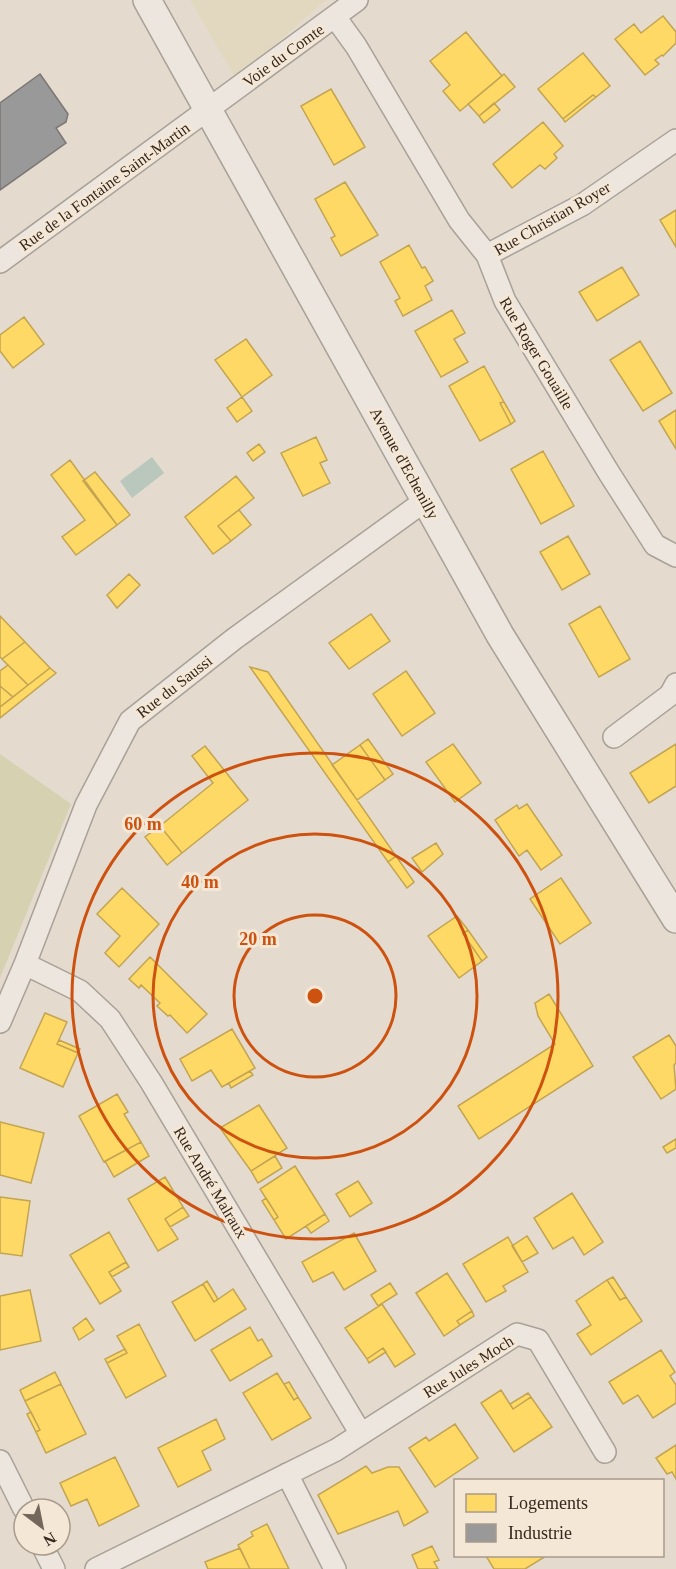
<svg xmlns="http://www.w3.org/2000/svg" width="676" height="1569" font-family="'Times New Roman',serif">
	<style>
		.farmland { fill: #e2d8bf }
		.green { fill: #d5d1b1 }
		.water { fill: #b9c7bc }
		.homes { fill: #ffd966; stroke: #c3a451; stroke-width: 1.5 }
		.industry { fill: #999; stroke: #7c7774; stroke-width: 1.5 }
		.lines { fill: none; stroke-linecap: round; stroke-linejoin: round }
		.minor-casing { stroke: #a9a097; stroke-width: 24 }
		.tertiary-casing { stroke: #a9a097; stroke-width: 30 }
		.minor { stroke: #ece6df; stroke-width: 21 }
		.tertiary { stroke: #ece6df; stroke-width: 27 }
		.ring { fill: none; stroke: #cd520f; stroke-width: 3 }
		.labels { text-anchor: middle; stroke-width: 6; stroke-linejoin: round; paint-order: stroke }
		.street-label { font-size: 16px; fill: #37281f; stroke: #f4e7d5 }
		.centre { fill: #cd520f; stroke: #f4e7d5; stroke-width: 3 }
		.ring-label { font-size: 18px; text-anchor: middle; font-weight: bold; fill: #cd520f; stroke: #f4e7d5; stroke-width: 6; stroke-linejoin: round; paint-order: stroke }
	</style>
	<rect width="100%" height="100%" fill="#e4dbce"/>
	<path class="farmland" d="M190 0H326L236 79Z"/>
	<path class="green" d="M0 754 71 804 0 978Z"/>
	<path class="water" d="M152 457 164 473 132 498 120 481Z"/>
	<path class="homes" d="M663 16 676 32V43L663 56 662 55 655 60 659 64 645 75 615 39 634 24 641 33Z
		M466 32 502 76 460 111 443 91 450 85 430 61Z
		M583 53 610 86 596 97 593 95 563 119 538 89Z
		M504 74 515 87 479 116 468 104Z
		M331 89 365 147 334 165 301 106Z
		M593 95 596 97 565 122 563 119Z
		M494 103 500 110 484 123 479 116Z
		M543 122 563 146 554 154 557 158 545 169 540 165 512 188 493 164Z
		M345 182 378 235 341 256 331 238 335 236 315 199Z
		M676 210V247L660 220Z
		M409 245 422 268 425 267 433 281 425 286 432 300 403 316 395 301 400 298 380 262Z
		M622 267 639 295 597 321 579 292Z
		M452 310 465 333 454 339 468 362 441 377 415 331Z
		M24 317 44 344 13 368 0 351V335Z
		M246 339 272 375 242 397 215 360Z
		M640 341 672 393 643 411 610 360Z
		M484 366 504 402 500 403 511 424 480 441 449 386Z
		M242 397 252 411 237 422 227 408Z
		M504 402 515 421 511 424 500 403Z
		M676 410V449L659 421Z
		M316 437 327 460 320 463 330 483 303 496 281 453Z
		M259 444 265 452 253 461 247 453Z
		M543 451 574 506 541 524 511 469Z
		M70 460 117 525 76 555 62 537 85 520 51 475Z
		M95 472 130 515 117 525 83 481Z
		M236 476 254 498 218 526 231 541 213 554 185 517Z
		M239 510 251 525 231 541 218 526Z
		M568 536 590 574 562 590 540 552Z
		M129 574 140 585 117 608 107 595Z
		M600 606 630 659 599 677 569 624Z
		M371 614 390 641 349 669 329 643Z
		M0 616 25 642 2 659 0 657Z
		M25 642 50 668 28 685 2 659Z
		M8 665 28 685 13 697 0 686V671Z
		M250 667 268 672 396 856 388 862Z
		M50 668 56 673 0 718V707Z
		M406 671 435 713 402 736 373 694Z
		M0 686 13 697 0 707Z
		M368 739 393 774 385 780 360 745Z
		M453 744 481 783 455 802 426 762Z
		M676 744V786L649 803 630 773Z
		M360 745 385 780 357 800 332 765Z
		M205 746 248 800 182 853 160 826 213 783 192 756Z
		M527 804 562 855 541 870 527 850 519 856 495 820 517 805 519 809Z
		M160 826 182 853 167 865 145 837Z
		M436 843 443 854 422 872 412 858Z
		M396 856 414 882 407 888 388 862Z
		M561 878 591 923 560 944 530 899Z
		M122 888 159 924 119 967 105 953 120 936 97 914Z
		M457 916 468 930 463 934 482 961 459 978 428 936Z
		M468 930 487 957 482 961 463 934Z
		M150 957 207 1014 187 1033 170 1015 168 1016 157 1006 160 1003 141 985 139 988 129 979Z
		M549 994 593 1066 479 1139 458 1106 555 1044 538 1016 535 1003Z
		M45 1013 67 1022 57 1044 78 1053 63 1087 20 1068Z
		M232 1029 255 1068 222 1087 211 1070 192 1081 180 1059Z
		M669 1035 676 1046V1063L674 1065 676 1089 661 1099 633 1057Z
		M59 1040 80 1049 78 1053 57 1044Z
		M250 1071 253 1075 231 1088 229 1083Z
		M117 1094 128 1112 124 1114 141 1142 104 1162 79 1116Z
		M259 1105 287 1148 251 1171 220 1128Z
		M0 1122 44 1133 31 1183 0 1175Z
		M676 1139V1148L667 1153 663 1147Z
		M141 1142 149 1156 114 1177 105 1161Z
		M275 1156 282 1168 258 1183 251 1171Z
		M295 1166 325 1214 286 1239 274 1220 278 1217 260 1189Z
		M165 1177 183 1207 165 1219 178 1239 158 1251 128 1199Z
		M358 1181 372 1203 350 1217 336 1194Z
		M572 1193 603 1242 584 1255 573 1237 553 1249 534 1218Z
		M0 1197 30 1201 22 1256 0 1253Z
		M266 1198 278 1217 274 1220 262 1201Z
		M183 1207 189 1216 170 1227 165 1219Z
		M325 1214 329 1221 311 1233 306 1226Z
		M109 1232 126 1262 109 1272 121 1291 100 1304 70 1255Z
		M354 1233 376 1271 344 1290 333 1272 313 1282 302 1262Z
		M527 1236 538 1253 522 1262 512 1246Z
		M508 1237 528 1272 503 1286 506 1291 486 1302 463 1264Z
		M126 1262 129 1267 112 1277 109 1272Z
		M447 1273 472 1311 457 1321 460 1325 444 1336 416 1293Z
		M613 1277 626 1297 620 1300 607 1280Z
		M607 1280 620 1300 626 1297 642 1321 591 1355 577 1334 591 1325 576 1301Z
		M207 1281 218 1299 214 1302 203 1284Z
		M390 1283 397 1294 378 1306 371 1295Z
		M203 1284 214 1302 233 1289 246 1309 195 1341 172 1302Z
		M30 1290 41 1341 0 1350V1296Z
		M382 1304 415 1354 395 1367 383 1348 367 1359 345 1328Z
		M472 1311 474 1316 460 1325 457 1321Z
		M86 1318 94 1330 79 1340 73 1328Z
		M139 1324 166 1376 126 1398 107 1363 127 1353 117 1336Z
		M250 1327 258 1341 262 1339 272 1356 230 1381 211 1350Z
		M383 1348 386 1352 369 1363 367 1359Z
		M125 1349 127 1353 107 1363 105 1359Z
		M661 1350 675 1372 670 1376 676 1385V1403L653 1418 638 1395 623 1404 609 1382Z
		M55 1372 61 1384 25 1401 20 1390Z
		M277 1373 294 1400 298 1397 311 1418 272 1440 243 1393Z
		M289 1382 298 1397 294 1400 284 1384Z
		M61 1384 86 1434 46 1453 36 1432 40 1430 25 1401Z
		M501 1390 513 1409 531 1397 552 1427 514 1452 481 1403Z
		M528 1393 531 1397 513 1409 510 1404Z
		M31 1412 40 1430 36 1432 27 1414Z
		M216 1419 225 1439 202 1451 211 1470 178 1487 158 1448Z
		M455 1424 478 1458 435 1487 409 1448 426 1437 429 1441Z
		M676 1445V1479L672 1472 667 1474 656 1458Z
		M115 1457 139 1506 99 1526 87 1499 71 1506 60 1483Z
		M366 1466 372 1473 388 1467H399L428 1512 404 1526 398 1511 338 1534 318 1495Z
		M267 1524 289 1569H250L238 1545 253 1536 251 1532Z
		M432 1546 439 1560 434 1562 438 1569H418L412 1555Z
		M240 1548 250 1569H208L205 1562Z
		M486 1556H546L525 1569H494Z"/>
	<path class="industry" d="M40 74 68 114 66 122 56 128 66 143 0 190V103Z"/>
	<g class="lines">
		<defs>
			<path id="minor" d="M335 17 356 46 459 220 487 255 505 301 609 473 655 545 676 556
				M487 255 582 205 676 140
				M0 262 357 0
				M614 737 670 695 676 684
				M25 964 80 991 110 1019 151 1082 361 1434
				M0 1022 25 964 86 805 130 721 234 639 426 500
				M0 1461 24 1509
				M287 1474 335 1569
				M42 1545 54 1569
				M96 1569 336 1450 517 1334 538 1340 605 1452"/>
			<path id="tertiary" d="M147 0 500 635 676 919"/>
		</defs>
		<use href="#minor" class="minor-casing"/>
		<use href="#tertiary" class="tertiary-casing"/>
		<use href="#minor" class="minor"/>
		<use href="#tertiary" class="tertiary"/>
	</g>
	<g class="ring">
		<circle cx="315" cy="996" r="81"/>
		<circle cx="315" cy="996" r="162"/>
		<circle cx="315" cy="996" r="243"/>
	</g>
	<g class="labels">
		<g class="street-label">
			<text transform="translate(283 55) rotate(-36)" y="6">Voie du Comte</text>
			<text transform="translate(104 186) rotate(-36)" y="6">Rue de la Fontaine Saint-Martin</text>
			<text transform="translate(552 218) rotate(-30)" y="6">Rue Christian Royer</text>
			<text transform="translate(537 353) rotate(59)" y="6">Rue Roger Gouaille</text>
			<text transform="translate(405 463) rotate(61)" y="6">Avenue d'Echenilly</text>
			<text transform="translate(174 686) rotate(-38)" y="6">Rue du Saussi</text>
			<text transform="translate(211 1182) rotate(59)" y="6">Rue André Malraux</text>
			<text transform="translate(468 1366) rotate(-32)" y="6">Rue Jules Moch</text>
		</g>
	</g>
	<circle cx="315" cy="996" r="9" class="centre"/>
	<g class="ring-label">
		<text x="143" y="830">60 m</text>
		<text x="200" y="888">40 m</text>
		<text x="258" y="945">20 m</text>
	</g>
	<rect x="454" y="1479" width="210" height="78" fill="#f4e7d5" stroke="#a89b8c" stroke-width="1.5"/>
	<rect x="466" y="1494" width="30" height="18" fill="#ffd966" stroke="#a89b8c" stroke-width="1.5"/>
	<text x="508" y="1509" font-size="18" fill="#37281f">Logements</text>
	<rect x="466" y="1524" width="30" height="18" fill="#999999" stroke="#a89b8c" stroke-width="1.5"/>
	<text x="508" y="1539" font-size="18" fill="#37281f">Industrie</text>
	<g transform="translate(42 1527) rotate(148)"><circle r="28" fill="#f4e7d5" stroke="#a89b8c" stroke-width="1.5"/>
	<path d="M0-4.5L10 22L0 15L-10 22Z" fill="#74675c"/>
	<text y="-9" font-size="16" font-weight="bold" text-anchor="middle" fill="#37281f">N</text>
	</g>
</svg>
